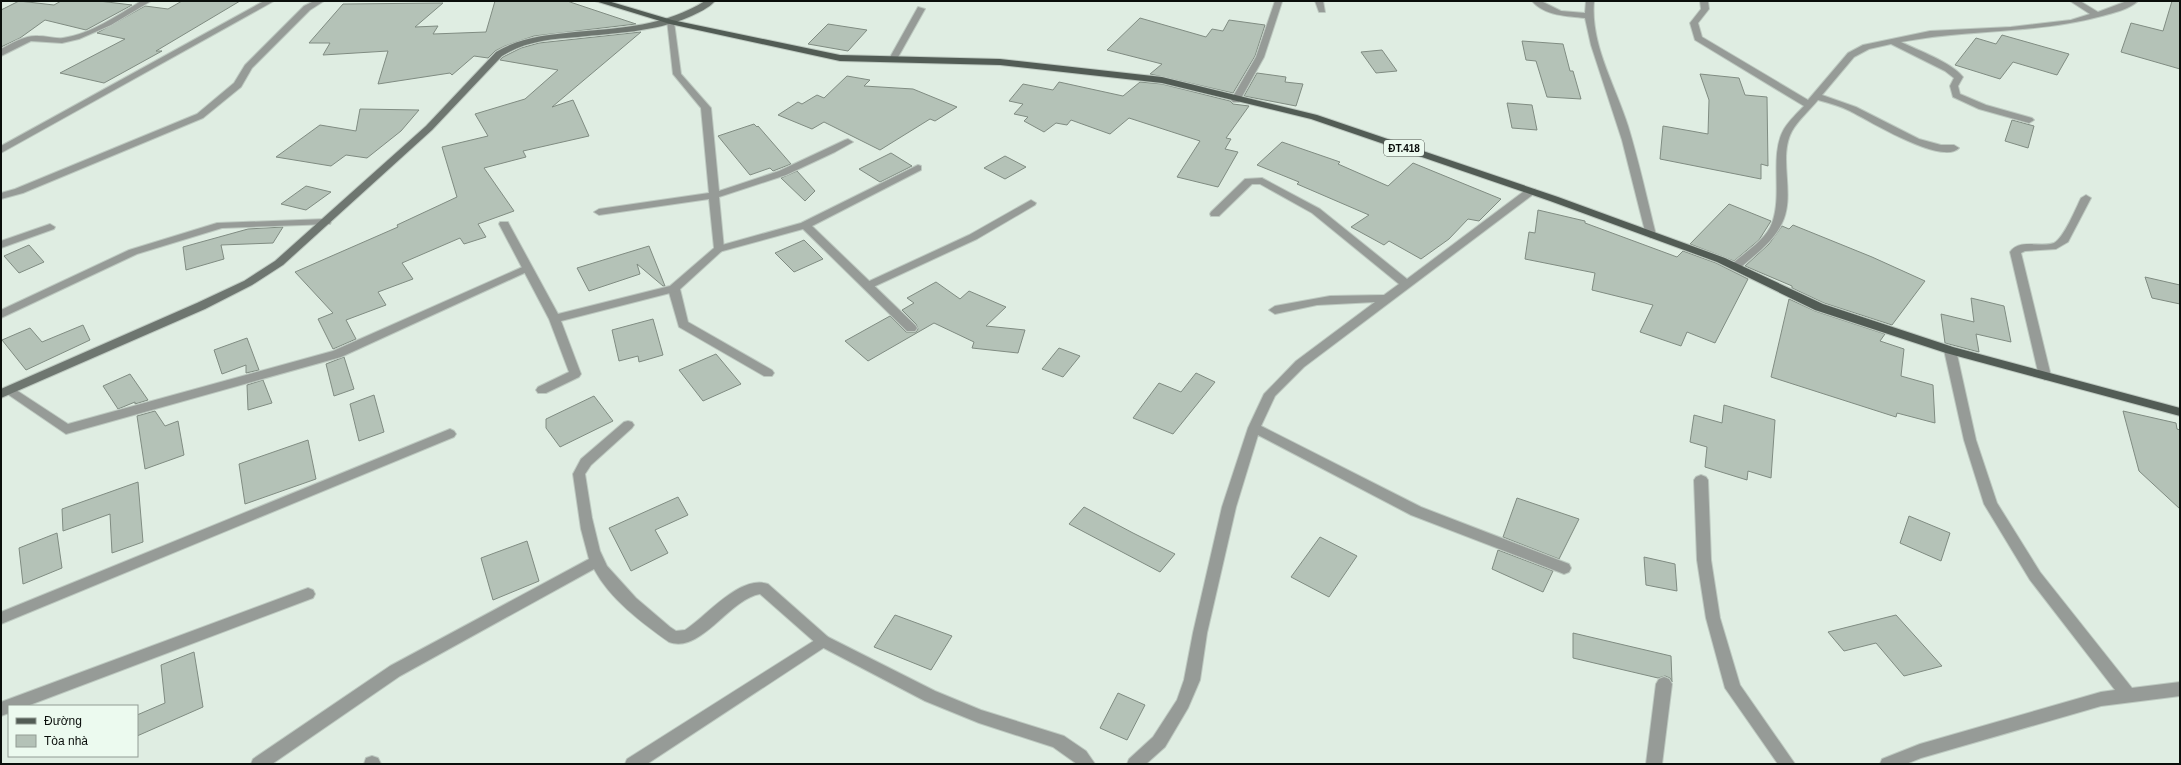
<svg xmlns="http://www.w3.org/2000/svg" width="2181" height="765" font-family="Arial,sans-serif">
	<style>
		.building { fill: #b4c2b7; stroke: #808c82 }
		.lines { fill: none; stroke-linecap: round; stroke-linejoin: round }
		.lane-casing { stroke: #bdc9c0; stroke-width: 2 }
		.street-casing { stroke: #bdc9c0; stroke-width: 2 }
		.secondary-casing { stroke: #bdc9c0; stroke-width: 2 }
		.primary-casing { stroke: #bdc9c0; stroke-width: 2 }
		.lane { fill: #969b97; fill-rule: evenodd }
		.street { fill: #969b97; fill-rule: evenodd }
		.secondary { fill: #6e7670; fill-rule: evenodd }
		.primary { fill: #525c55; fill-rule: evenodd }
		.labels { text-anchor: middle; stroke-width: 4; stroke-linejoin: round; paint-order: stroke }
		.shield { fill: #ecfaef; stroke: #4e554f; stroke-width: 1 }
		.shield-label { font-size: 10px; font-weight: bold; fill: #0a0e0b }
	</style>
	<rect width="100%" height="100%" fill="#dfede2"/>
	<path class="building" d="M19 1 54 5 61 1H99L132 5 86 30 45 20 20 38 1 47V10Z
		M182 1H240L156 51H162L104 83 60 73 125 39 97 33 145 6 168 9Z
		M495 1H567L636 24 534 36 505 46 495 51 488 58 474 56 452 75 450 73 378 84 388 51 323 55 330 43H309L343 4 443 3 415 27 438 26 433 34 486 32Z
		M2172 1H2180V69L2121 52 2131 23 2163 31Z
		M1140 18 1206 37 1212 29 1223 31 1229 20 1265 25 1255 56 1233 93 1150 74 1162 64 1107 50Z
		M828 24 867 30 848 51 808 44Z
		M641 32 552 107 573 100 589 136 523 151 526 157 484 168 514 211 478 224 486 237 464 244 460 238 402 263 413 279 378 292 386 305 346 320 356 339 333 349 318 319 333 313 295 272 398 227 397 225 457 197 442 147 488 136 475 114 525 99 558 70 500 60 503 57 521 48 539 43Z
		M2002 35 2069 54 2057 75 2013 62 2000 79 1955 65 1976 38 1996 44Z
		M1522 41 1563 44 1570 71H1573L1581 99 1547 97 1536 61 1526 60Z
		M1382 50 1397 71 1376 73 1361 52Z
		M1257 73 1286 77 1285 82 1303 84 1296 106 1244 96Z
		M1700 74 1739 78 1745 95 1767 97 1768 166 1761 164V179L1660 159 1663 126 1708 134 1709 100Z
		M847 76 870 80 864 86 913 89 957 107 935 121 930 119 880 150 824 122 812 129 778 115 798 102 802 104 817 95 824 98Z
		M1059 82 1123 96 1140 82 1162 84 1230 101 1233 104 1249 106 1226 138 1231 139 1225 149 1238 152 1218 187 1177 177 1200 141 1129 118 1110 134 1071 120 1067 125 1056 123 1044 132 1024 121 1028 117 1014 114 1023 104 1009 101 1023 84 1053 90Z
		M1507 103 1532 105 1537 130 1512 128Z
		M360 109 419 110 401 131 367 158 346 155 331 166 276 157 320 125 356 131Z
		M2012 120 2034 126 2028 148 2005 141Z
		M754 124 757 127 758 126 791 164 773 171 770 168 750 175 718 136Z
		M1282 142 1340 162 1338 164 1388 186 1413 163 1501 199 1479 221 1468 219 1449 239 1421 259 1389 241 1384 245 1351 227 1369 215 1297 184 1299 182 1257 165Z
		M891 153 912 166 880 182 859 169Z
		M1005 156 1026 167 1005 179 984 168Z
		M797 171 815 191 805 201 781 178Z
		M306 186 331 192 306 210 281 204Z
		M1729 204 1771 221 1759 240 1734 261 1690 244Z
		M1538 210 1585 221V223L1677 257 1683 251 1716 263 1748 279 1715 343 1687 332 1681 346 1640 332 1653 305 1592 290 1595 273 1525 259 1529 232 1535 233Z
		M1793 225 1872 257 1925 281 1892 325 1824 303 1792 288V286L1745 266 1769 244 1782 226 1789 229Z
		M283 227 273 243 221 245 224 259 186 270 183 247 248 229Z
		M804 240 823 259 794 272 775 253Z
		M29 245 44 262 19 273 4 256Z
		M649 246 665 286H663L637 264 640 274 589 291 577 268Z
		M2145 277 2180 285V304L2152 298Z
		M936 282 960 299 969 291 1006 307 986 326 1025 330 1018 353 972 348 974 342 934 323 868 361 845 341 890 316 906 332H916L918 329 916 324 902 310 914 303 907 298Z
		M1971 298 2004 306 2011 342 1976 334 1979 352 1945 343 1941 314 1974 322Z
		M1789 299 1815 311 1885 334 1880 341 1904 349 1901 376 1933 385 1935 423 1897 413 1896 417 1771 377Z
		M653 319 663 355 639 362 638 356 619 361 612 330Z
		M83 325 90 340 26 370 2 340 30 328 42 342Z
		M247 338 259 370 246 373V365L222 374 214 350Z
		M1059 348 1080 356 1063 377 1042 369Z
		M716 354 741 384 703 401 679 370Z
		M344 357 354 389 334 396 326 364Z
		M1196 373 1215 382 1173 434 1133 418 1159 383 1181 392Z
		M130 374 148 400 135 404V402L118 409 103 386Z
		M263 380 272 403 248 410 247 385Z
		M374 395 384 432 359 441 350 404Z
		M594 396 613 421 560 447 546 428V419Z
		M1724 405 1775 420 1771 478 1748 471 1747 480 1705 467 1707 447 1690 442 1694 415 1722 423Z
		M155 411 165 426 178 421 184 455 145 469 137 416Z
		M2123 411 2176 423 2177 429 2180 430V509L2139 471Z
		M308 440 316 479 245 504 239 464Z
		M138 482 143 542 112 553 110 514 63 531 62 509Z
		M678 497 688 515 655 530 668 553 631 571 609 528Z
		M1517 498 1579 519 1559 559 1503 537Z
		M1084 507 1133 533 1175 554 1160 572 1069 524Z
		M1909 516 1950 533 1941 561 1900 543Z
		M57 533 62 568 23 584 19 548Z
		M1320 537 1357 556 1329 597 1291 577Z
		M527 541 539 581 493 600 481 558Z
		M1498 550 1553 571 1543 592 1492 569Z
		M1644 557 1675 564 1677 591 1646 585Z
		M895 615 952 636 931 670 874 647Z
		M1896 615 1942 666 1904 676 1876 643 1844 651 1828 632Z
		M1573 633 1671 656 1672 682 1670 678 1665 676 1658 678 1573 658Z
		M194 652 203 707 137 736V715L165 703 161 665Z
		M1118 693 1145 705 1127 740 1100 728Z"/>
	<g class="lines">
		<defs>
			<path id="lane" d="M918 165 921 166V170L812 226 915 325 917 328 915 331H907L803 229 719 252 714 249 715 247 801 223Z
				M326 219 331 222 330 224 222 228 137 254 1 318V310L129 250 217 223Z
				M50 224 55 227 54 229 1 248V241Z
				M527 265 531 266 532 268 531 270 341 357 66 434 3 391 5 388H13L68 424 333 351Z
				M674 285 680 289 688 322 772 370 774 373 772 376H764L679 327 668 289Z
				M308 588 313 590 315 594 313 598 27 706H9V713L1 716V702Z
				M823 635 828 637 830 641 828 645 647 764H625L627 759Z
				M372 756 378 758 381 764H364L366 758Z"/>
			<path id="street" d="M141 1H151L111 25 79 39 62 43 31 41 1 56V49C12 43 25 35 38 36 47 36 55 39 63 38 91 34 118 15 141 1Z
				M264 1H274L1 153V146Z
				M314 1H324L310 10 252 68 241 87 203 118 23 193 1 199V193L15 189 197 114 234 83 245 65 304 6Z
				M1275 1 1282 2 1264 57 1239 102H1233L1231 100 1256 57Z
				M1315 1H1323L1325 12H1319Z
				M1532 1H1541L1561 11 1585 13 1586 1H1594C1590 44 1615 85 1628 126 1639 162 1647 199 1656 235L1655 237 1651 238 1646 235 1622 140 1591 45 1585 18C1567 16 1545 16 1532 1Z
				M1700 1H1708L1709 9 1698 23 1702 37 1808 100 1848 53 1863 45 1930 31 2011 27 2071 20 2090 14 2070 1H2080L2098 12 2127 1H2138C2130 9 2113 13 2102 16 2036 34 1967 29 1901 42 1919 51 1951 62 1963 77L1958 86 1960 94 1986 105 2032 118 2034 120 2029 123 1979 109 1953 97 1950 86 1954 78 1945 71 1891 44 1869 49 1854 57 1822 95 1856 107 1919 139 1941 145H1954L1959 148C1942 166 1868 120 1850 111 1840 106 1829 103 1818 100 1810 110 1798 120 1792 131 1777 159 1797 196 1781 225 1772 243 1753 256 1739 269H1731L1730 267 1731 265C1744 253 1766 240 1772 223 1783 194 1769 155 1784 129 1789 121 1797 113 1804 106L1695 40 1690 23 1701 9Z
				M918 7 925 9 897 59 890 61 889 59Z
				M667 20 674 22 681 74 711 108 719 191 779 171 845 140 848 139 853 142 835 152 786 175 719 197 724 249 678 291 561 321 581 374 579 377 546 393H538L536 390 538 387 569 372 549 319 499 224 500 222H508L509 224 558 314 670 286 714 248 709 199 599 215 594 212 599 209 709 193 701 108 673 74Z
				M1262 178 1320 209 1407 279 1527 189H1535V193L1304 367 1275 396 1261 426 1421 507 1569 564 1571 568 1569 572 1564 574 1559 572 1411 515 1258 435 1236 507 1207 633 1200 680 1188 708 1165 747 1146 764H1127L1129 759 1153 737 1177 700 1184 680 1193 633 1222 507 1248 428 1264 394 1296 361 1375 302 1317 305 1275 314 1269 310 1275 306 1330 296 1384 295 1399 284 1312 213 1260 184H1252L1219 216H1211L1210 214 1211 212 1245 179Z
				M2086 195 2091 198 2068 242 2056 249 2025 251 2021 253 2051 376 2045 380 2039 376 2010 252C2020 238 2041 248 2054 243 2064 238 2076 208 2081 198Z
				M1031 200 1036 203 1035 205 977 239 871 288 867 290 862 286 863 284 969 235Z
				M1950 346 1956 350 1976 440 1997 503 2040 572 2132 688 2180 682V696L2101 706 1921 758 1906 764H1880L1882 759 1920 744 2101 692 2115 690 2030 580 1984 504 1964 440 1944 350Z
				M628 421 632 422 634 425 632 428 591 465 585 474 592 518 600 551 607 566 636 598 670 627 676 631 685 630C706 617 740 574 768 584L828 637 935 691 981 710 1064 736 1086 751 1095 764H1077L1053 747 979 723 925 701 818 645 760 594C729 599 701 654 669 642 642 623 610 599 594 569L400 676 272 764H251L253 759 390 666 589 559 581 529 573 474 581 459 624 422Z
				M450 429 454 431 456 434 454 437 1 624V612Z
				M1701 475 1706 477 1708 480 1711 560 1720 618 1740 685 1795 764H1778L1725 688 1706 618 1697 560 1694 480 1696 477Z
				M1664 677 1669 679 1672 684 1662 764H1646L1656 684 1659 679Z"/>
			<path id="secondary" d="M705 1H715C709 8 698 13 689 17 654 32 615 33 578 37 551 39 526 41 502 56L432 130 283 265 252 285 205 309 1 398V389L197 303 244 281 275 261 426 126 496 52C521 37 547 35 575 32 621 28 665 26 705 1Z"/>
			<path id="primary" d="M595 1H608L672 20 840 55 1000 59 1162 77 1317 115 1558 197 1725 258 1823 304 1953 347 2180 408V416L1946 353 1815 310 1717 262 1550 201 1311 119 1162 83 1000 65 840 61 670 24Z"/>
		</defs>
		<use href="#lane" class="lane-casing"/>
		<use href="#street" class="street-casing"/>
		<use href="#secondary" class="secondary-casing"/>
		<use href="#primary" class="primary-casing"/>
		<use href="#lane" class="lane"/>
		<use href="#street" class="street"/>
		<use href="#secondary" class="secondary"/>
		<use href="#primary" class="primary"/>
	</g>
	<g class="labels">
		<rect class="shield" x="1384" y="140" width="40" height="16" rx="3"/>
		<g class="shield-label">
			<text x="1404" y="152">ĐT.418</text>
		</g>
	</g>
	<rect width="2181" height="765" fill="none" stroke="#0a0e0b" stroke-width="4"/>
	<rect x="8" y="705" width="130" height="52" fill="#ecfaef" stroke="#929c94"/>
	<rect x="16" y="718" width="20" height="6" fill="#525c55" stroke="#929c94"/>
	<text x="44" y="725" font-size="12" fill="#0a0e0b">Đường</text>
	<rect x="16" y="735" width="20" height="12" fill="#b4c2b7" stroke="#929c94"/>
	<text x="44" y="745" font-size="12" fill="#0a0e0b">Tòa nhà</text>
</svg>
